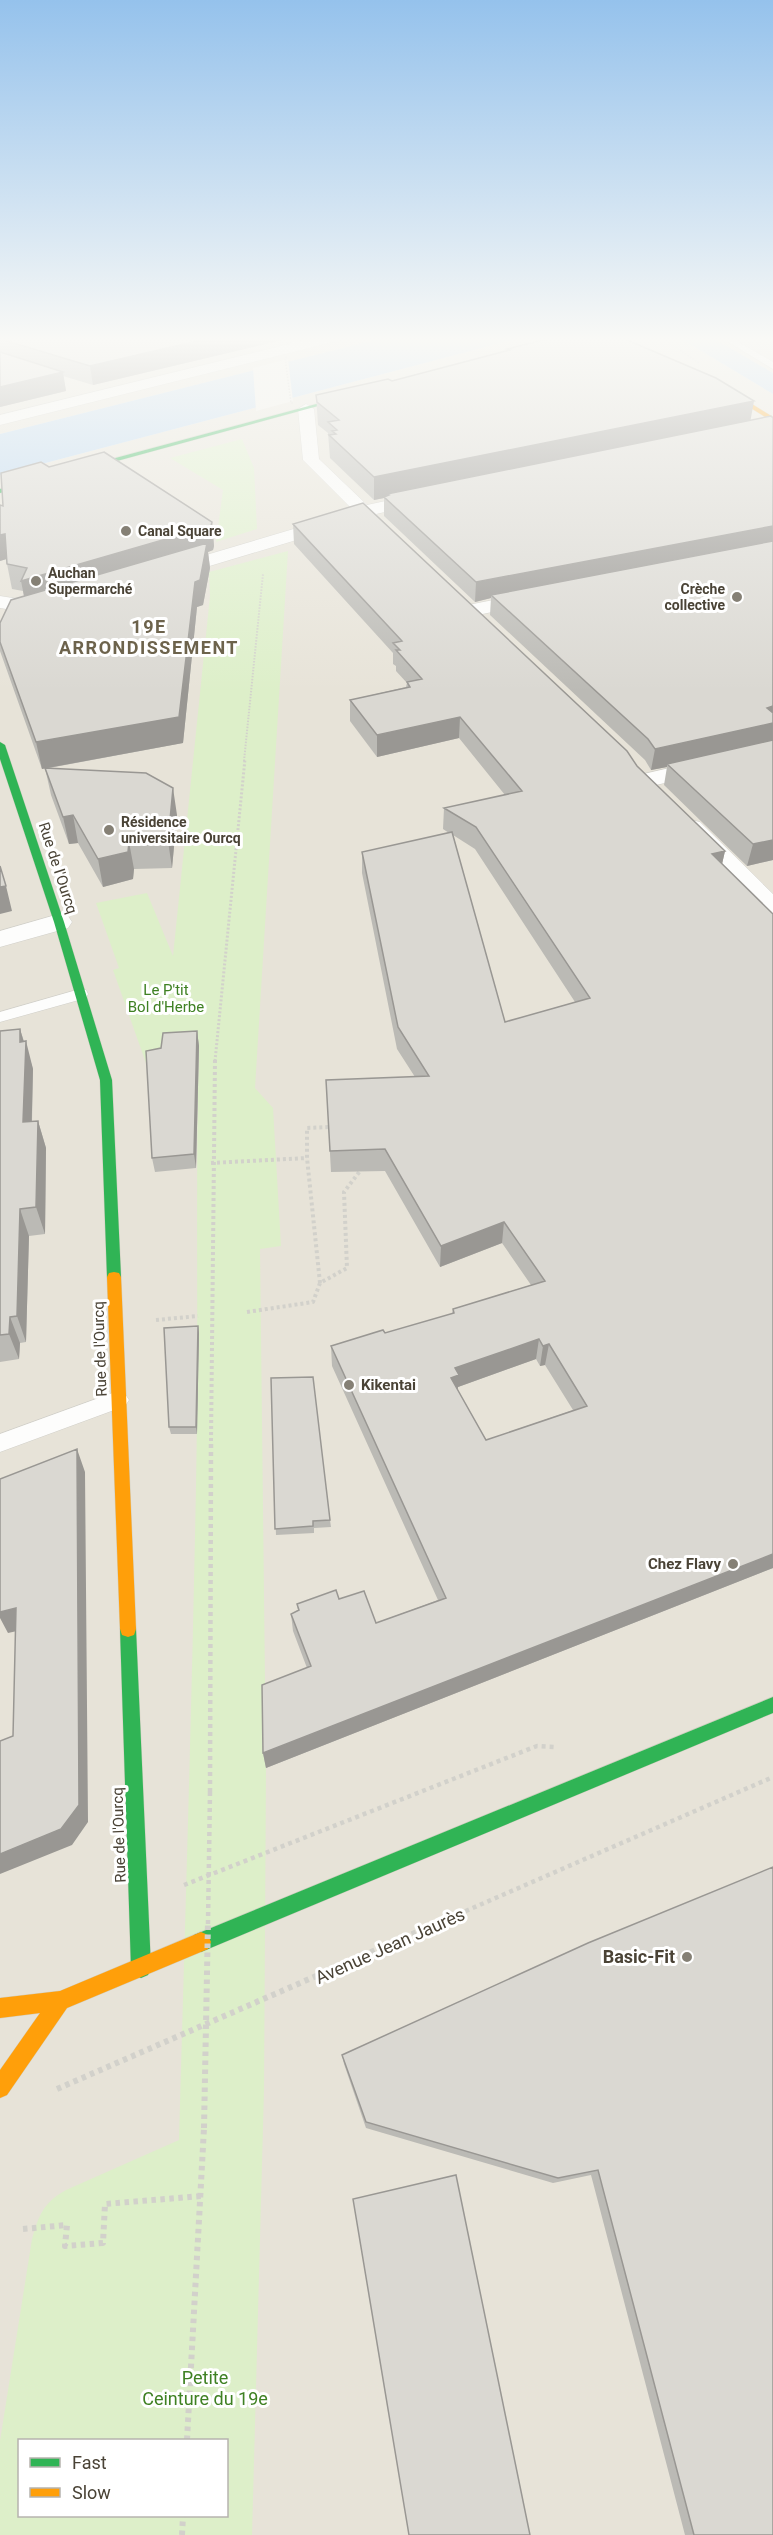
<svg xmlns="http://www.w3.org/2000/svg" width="773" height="2535" font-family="Roboto,sans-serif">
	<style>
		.residential { fill: #e7e3d8; fill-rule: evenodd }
		.green { fill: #ddefc9; fill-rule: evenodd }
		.water { fill: #b9d7f3 }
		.pier { fill: #f2f1eb }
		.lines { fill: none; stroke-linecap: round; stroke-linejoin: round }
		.lane-casing { stroke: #d0cfc9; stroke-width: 1 }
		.street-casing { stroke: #d0cfc9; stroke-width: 1 }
		.fast-casing { stroke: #d2cfc1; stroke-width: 1 }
		.slow-casing { stroke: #d2cfc1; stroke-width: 1 }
		.path-far5 { stroke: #d2d1cb; stroke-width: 1.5; stroke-dasharray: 1.5 1.5; stroke-linecap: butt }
		.path-far4 { stroke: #d2d1cb; stroke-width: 2; stroke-dasharray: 1.5 1.5; stroke-linecap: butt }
		.path-far3 { stroke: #d2d1cb; stroke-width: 3; stroke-dasharray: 2 2; stroke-linecap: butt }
		.path-far2 { stroke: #d2d1cb; stroke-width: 4; stroke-dasharray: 3 3; stroke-linecap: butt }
		.path-far1 { stroke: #d2d1cb; stroke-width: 4.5; stroke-dasharray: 4 4; stroke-linecap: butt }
		.path { stroke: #d2d1cb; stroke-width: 6; stroke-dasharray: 4.5 4.5; stroke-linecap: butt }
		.lane { fill: #fdfdfc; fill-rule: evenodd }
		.street { fill: #fdfdfc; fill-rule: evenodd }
		.fast { fill: #30b455; fill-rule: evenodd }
		.slow { fill: #ff9f0a; fill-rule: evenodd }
		.path-bridge-far2 { stroke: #d2d1cb; stroke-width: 1.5; stroke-dasharray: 1.5 1.5; stroke-linecap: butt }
		.path-bridge-far1 { stroke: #d2d1cb; stroke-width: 4.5; stroke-dasharray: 4 4; stroke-linecap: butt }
		.path-bridge { stroke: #d2d1cb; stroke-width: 6; stroke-dasharray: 4.5 4.5; stroke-linecap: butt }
		.wall { fill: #bbbab5; fill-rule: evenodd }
		.shaded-wall { fill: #999793 }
		.building { fill: #dad8d2; stroke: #999793; stroke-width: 1.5; fill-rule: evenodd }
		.poi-dot { fill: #858075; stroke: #fff; stroke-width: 2 }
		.labels { text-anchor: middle; stroke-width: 6; stroke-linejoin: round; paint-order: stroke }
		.far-poi-label { font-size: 14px; font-weight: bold; fill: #4a4336; stroke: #fff; text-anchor: start }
		.street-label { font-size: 15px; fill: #4a4336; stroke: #fff }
		.park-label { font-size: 15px; fill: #3f8123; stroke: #fff }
		.poi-label { font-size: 15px; font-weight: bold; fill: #4a4336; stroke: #fff; text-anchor: start }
		.far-district-label { font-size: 18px; font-weight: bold; letter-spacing: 1.5px; fill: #6d634c; stroke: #fff }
		.near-street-label { font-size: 18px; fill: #4a4336; stroke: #fff }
		.near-poi-label { font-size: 18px; font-weight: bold; fill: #4a4336; stroke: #fff; text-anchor: end }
		.near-park-label { font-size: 18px; fill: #3f8123; stroke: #fff }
	</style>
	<rect width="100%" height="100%" fill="#f2f1eb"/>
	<path class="residential" d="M0 337H387L0 434Z
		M523 337H678L773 394V2535H0V475ZM20 2440H226V2516H20Z
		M711 337H773V373L714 339Z"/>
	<path class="green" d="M242 439 254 468 257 529 216 542 223 490 170 458Z
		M288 551 255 1088 273 1108 281 1246 260 1249 266 1768 264 2090 252 2535H0V2441L32 2239C39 2215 43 2203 66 2190L179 2140C185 1922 192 1704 196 1486 199 1339 195 1193 199 1046L147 1066 113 970 119 968 96 903 147 893 173 956 210 596 209 572ZM20 2440H226V2516H20Z"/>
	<path class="water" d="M387 337H523L0 475V434Z
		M678 337H711L773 373V394Z"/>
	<path class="pier" d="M288 359 293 401 256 411 253 368Z"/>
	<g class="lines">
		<defs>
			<path id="lane" d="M289 337H297L301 349H295Z
				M720 337H730L773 362V369Z
				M80 989 86 990 88 994 86 998 0 1022V1012Z
				M118 1391 125 1394 129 1400 125 1406 0 1452V1434Z"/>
			<path id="street" d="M318 337H343L341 340 0 425V415Z
				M306 404 314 409 319 459 367 505 427 492 433 493 436 497 433 501 376 514 389 527 386 531H374L363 520 173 577H159L157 573 159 569 354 511 303 460 298 409Z
				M534 592 541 594 544 598 541 602 468 617 461 615 458 611 461 607 468 605Z
				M0 596 44 603 51 605 54 609 51 613 44 615 0 608Z
				M773 744V758L643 788 635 786 631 781 635 776Z
				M691 820 700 822 773 894V916L764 913 682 832 679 827 682 822Z
				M59 914 68 916 72 922 68 928 0 947V931Z"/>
			<path id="fast" d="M357 393 362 394 0 493V489Z
				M0 742 5 745 64 922 112 1080 121 1277 119 1281H109L107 1277 100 1080 54 922 0 759Z
				M128 1621 134 1623 136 1629 151 1968 148 1975 141 1978 134 1975 131 1968 120 1629 122 1623Z
				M773 1697V1713L201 1952 194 1949 191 1942 194 1935Z"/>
			<path id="slow" d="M714 383H718L773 417V422L714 385Z
				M114 1272 119 1273 121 1277 136 1629 134 1635 128 1637 122 1635 120 1629 107 1277 109 1273Z
				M201 1932 208 1935 211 1942 208 1949 67 2008 7 2095 0 2098V2070L40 2013 0 2018V1998L60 1991Z"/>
		</defs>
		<use href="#lane" class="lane-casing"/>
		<use href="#street" class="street-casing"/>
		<use href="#fast" class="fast-casing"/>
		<use href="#slow" class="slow-casing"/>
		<path class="path-far5" d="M660 337 699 363
			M388 382 511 349"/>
		<path class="path-far4" d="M244 761 263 574"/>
		<path class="path-far3" d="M215 1061 245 759"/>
		<path class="path-far2" d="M211 1163 307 1158
			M320 1283 307 1158V1128L329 1127
			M247 1312 313 1302 320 1283 347 1268 344 1192 360 1171
			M156 1320 198 1316
			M211 1441 215 1059"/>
		<path class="path-far1" d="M210 1792 211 1440
			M184 1885 537 1746 555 1747
			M436 1924 773 1777"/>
		<path class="path" d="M57 2089 440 1922
			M23 2229 67 2225 65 2246 103 2243 105 2204 201 2196
			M187 2440 204 2128
			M182 2535 183 2516"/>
		<use href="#lane" class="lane"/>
		<use href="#street" class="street"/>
		<use href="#fast" class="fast"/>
		<use href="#slow" class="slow"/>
		<path class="path-bridge-far2" d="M287 357 285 358 291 403H293"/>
		<path class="path-bridge-far1" d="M208 1924 210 1792"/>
		<path class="path-bridge" d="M204 2128 208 1922"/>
	</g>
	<path class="wall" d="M0 337H288L287 339 93 385 63 376 66 391 0 407Z
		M507 349 750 421 773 860 747 866 664 785 667 767 651 770 645 760 490 615 491 598 475 602 384 516V498L374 500 330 458 328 433 318 425 316 395 392 381 507 350Z
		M49 467 212 522 214 546 213 550 208 552 210 568 203 605 197 607 183 743 49 768 177 815 172 868 134 869 133 879 103 887 78 843 69 844 51 795 45 768 42 769 0 651V623L24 596 23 591 12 589 6 559 0 561V505L3 506Z
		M293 524 637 766 725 851 722 864 773 1568 266 1768 263 1753 307 1668 293 1631 291 1614 298 1611 297 1604 339 1599 376 1623 438 1600 332 1366 331 1346 385 1333 452 1314 453 1309 531 1285 502 1243 440 1267 385 1171 331 1172 326 1080 415 1077 397 1049 362 873V852L449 833 443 829 444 808 505 795 459 738 377 757 350 721V700L406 687 407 683 396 671V666L393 664V653L294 544ZM453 835 475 849 575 1002 505 1022ZM536 1359 540 1366 545 1365 573 1410 486 1440 457 1389 458 1387Z
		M20 1029 33 1069 32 1121H38L46 1148 45 1234 29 1236 26 1342 20 1343 19 1359 0 1362V1031Z
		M197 1031 199 1046 196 1168 155 1172 152 1158 161 1048Z
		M198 1326 199 1333 197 1434H171L169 1427Z
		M271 1378 330 1520 331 1527 314 1528V1533L276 1535Z
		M588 1943 773 2535H685L591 2175 553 2183 366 2128 344 2064 342 2055Z"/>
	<path class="shaded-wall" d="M214 337H288L287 339 93 385 90 366Z
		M63 372 66 391 0 407V387Z
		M754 401 750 423 389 495 387 494V498L384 497V498L374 500V477Z
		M212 522 214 546 213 550 208 552 210 568 203 605 197 607 183 743 42 769 36 742 26 606 21 581Z
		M773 526V545L491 595V598L475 602 476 582Z
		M5 534 10 558 0 561V535Z
		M773 706V743L667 764V767L651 770 655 749 767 708Z
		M460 717 459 738 377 757V735Z
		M173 788 177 815 172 868 168 841Z
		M73 815 78 843 69 844 63 817Z
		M773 840V860L747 866 753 844Z
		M129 842 134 869 133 879 103 887 98 859Z
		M725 851 720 873 712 854Z
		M6 886 12 911 0 914V887Z
		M20 1029 25 1046 26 1041 33 1069 31 1149 23 1122Z
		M197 1031 199 1046 196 1168 194 1154Z
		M38 1121 46 1148 45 1234 36 1207Z
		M20 1209 29 1236 26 1342 17 1316Z
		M504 1222 502 1243 440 1267 441 1246Z
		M10 1317 20 1343 19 1359 9 1334Z
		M198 1326 199 1333 197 1434 196 1427Z
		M539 1339 536 1359 458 1387 457 1395 451 1378 455 1368Z
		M549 1344 545 1365 540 1366 543 1346Z
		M77 1449 85 1472 88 1822 72 1845 0 1874V1854Z
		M773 1554V1568L266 1768 263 1753Z
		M16 1608 26 1629 8 1633 0 1618V1612Z"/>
	<path class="building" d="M0 337H214L90 366 0 339Z
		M554 337H620L716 378 754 401 374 477 329 435 336 434 332 431 337 430 328 422 339 420 317 402 316 395 388 379 392 381 510 350 507 349Z
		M0 352 63 372 0 387Z
		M771 416 773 418V526L476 582 384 497 389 495 387 494Z
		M104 452 212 522 211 526 21 581 27 568 7 564 5 534 0 535V505L3 506 1 473 41 462 49 467Z
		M363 503 627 751 637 766 725 851 712 854 773 914V1554L263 1753 262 1685 311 1666 291 1614 299 1610 297 1604 336 1590 339 1599 364 1591 376 1623 446 1598 331 1346 383 1330 385 1333 454 1313 453 1309 545 1281 504 1222 441 1246 385 1149 330 1151 326 1080 429 1076 398 1027 362 852 452 832 505 1022 590 998 476 827 444 808 522 791 460 717 377 735 350 700 410 687 407 682 422 679 396 650H400L393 643 402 641 293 524ZM539 1339 543 1346 549 1344 587 1406 486 1440 451 1378 459 1375 455 1368Z
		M773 541V706L767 708 773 713V723L655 749 648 739 491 595Z
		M207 543 200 580 195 582 179 717 36 742 0 642V623L11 600Z
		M773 740V840L753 844 667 764Z
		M45 768 146 773 173 788 168 841 129 842 128 852 98 859 73 815 63 817Z
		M0 866 6 886 0 887Z
		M20 1029V1042L26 1041 23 1122 38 1121 36 1207 20 1209 17 1316 10 1317 9 1334 0 1335V1031Z
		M197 1031 194 1154 152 1158 146 1051 161 1048 163 1033Z
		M198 1326 196 1427H169L164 1328Z
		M313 1377 330 1520 313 1521V1526L275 1529 271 1378Z
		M77 1449 79 1805 61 1829 0 1854V1741L13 1736 16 1608 0 1612V1479Z
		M773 1867V2535H694L598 2170 558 2178 366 2122 342 2055 588 1943Z
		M456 2175 530 2535H409L353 2199Z"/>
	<linearGradient id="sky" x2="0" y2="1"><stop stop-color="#95c2ec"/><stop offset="0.49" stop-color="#f9f9f6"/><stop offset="1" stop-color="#f9f9f6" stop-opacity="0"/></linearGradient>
	<rect width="773" height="692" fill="url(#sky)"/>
	<g class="poi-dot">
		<circle cx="126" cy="531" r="6"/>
		<circle cx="36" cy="581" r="6"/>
		<circle cx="737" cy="597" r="6"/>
		<circle cx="109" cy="830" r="6"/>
		<circle cx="349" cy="1385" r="6"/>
		<circle cx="733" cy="1564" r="6"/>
		<circle cx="687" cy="1957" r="6"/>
	</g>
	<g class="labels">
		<g class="far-poi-label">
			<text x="138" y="536">Canal Square</text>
			<text x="48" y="578">Auchan<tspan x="48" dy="16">Supermarché</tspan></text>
			<text x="725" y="594" text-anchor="end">Crèche<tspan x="725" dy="16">collective</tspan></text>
			<text x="121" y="827">Résidence<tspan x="121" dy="16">universitaire Ourcq</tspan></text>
		</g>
		<g class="street-label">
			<text transform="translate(58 868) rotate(72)" y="5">Rue de l'Ourcq</text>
			<text transform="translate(100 1349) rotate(-92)" y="5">Rue de l'Ourcq</text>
			<text transform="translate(119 1835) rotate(-92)" y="5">Rue de l'Ourcq</text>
		</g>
		<g class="park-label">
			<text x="166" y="995">Le P'tit<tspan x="166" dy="17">Bol d'Herbe</tspan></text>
		</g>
		<g class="poi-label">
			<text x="361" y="1390">Kikentai</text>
			<text x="721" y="1569" text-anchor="end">Chez Flavy</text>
		</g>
		<g class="far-district-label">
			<text x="149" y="633">19E<tspan x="149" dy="21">ARRONDISSEMENT</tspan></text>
		</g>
		<g class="near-street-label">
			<text transform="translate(390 1946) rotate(-24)" y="6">Avenue Jean Jaurès</text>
		</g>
		<g class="near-poi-label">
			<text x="675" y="1963">Basic-Fit</text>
		</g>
		<g class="near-park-label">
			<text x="205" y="2384">Petite<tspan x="205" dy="21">Ceinture du 19e</tspan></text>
		</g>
	</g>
	<rect x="18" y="2439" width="210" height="78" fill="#ffffff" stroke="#b7b4af" stroke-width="1.5"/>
	<rect x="30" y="2458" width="30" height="9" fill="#30b455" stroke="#b7b4af" stroke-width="1.5"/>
	<text x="72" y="2469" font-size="18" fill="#4a4336">Fast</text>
	<rect x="30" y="2488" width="30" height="9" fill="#ff9f0a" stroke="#b7b4af" stroke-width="1.5"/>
	<text x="72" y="2499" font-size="18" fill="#4a4336">Slow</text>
</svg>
